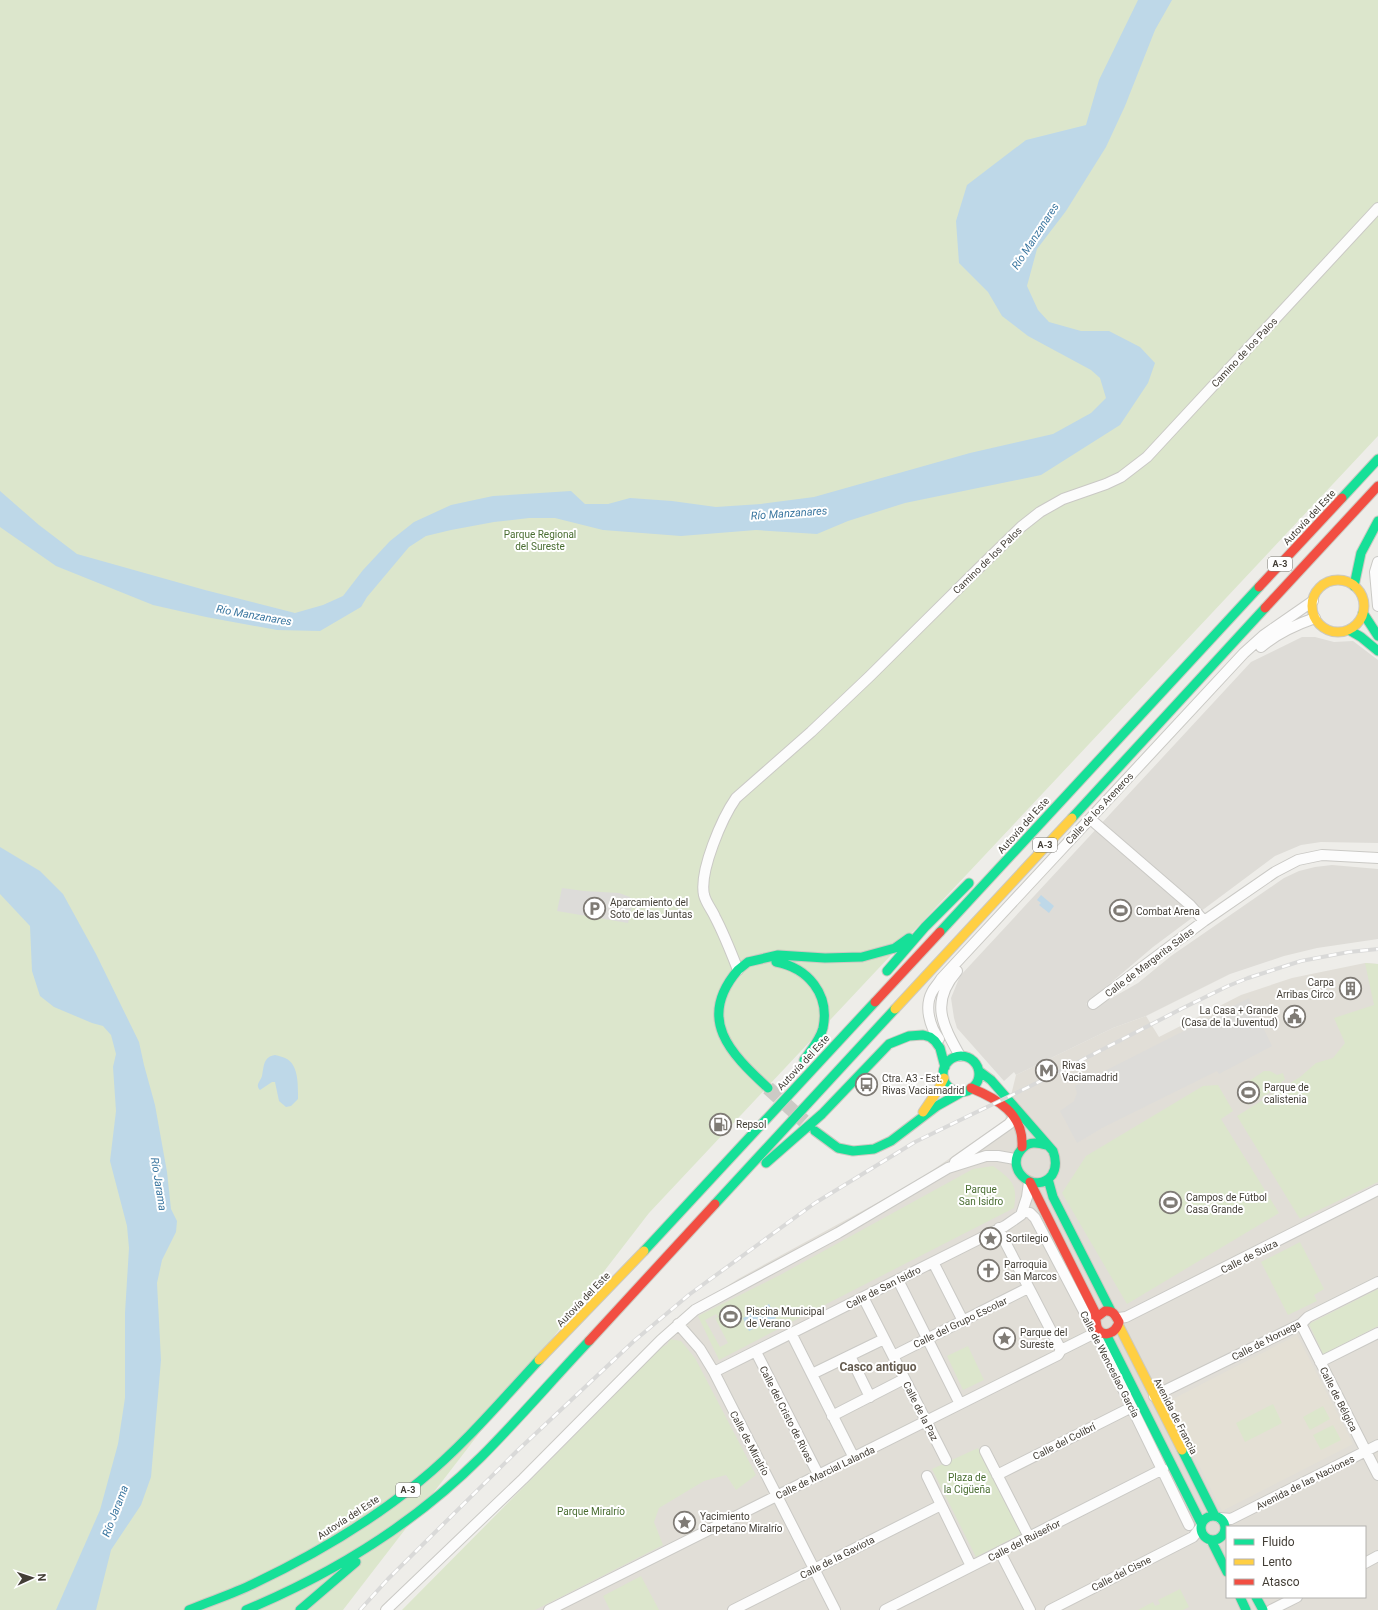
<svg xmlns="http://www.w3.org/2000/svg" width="1378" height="1610" font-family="Roboto,sans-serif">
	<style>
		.residential { fill: #e1ded7; fill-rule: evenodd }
		.industrial { fill: #dedcd7 }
		.education { fill: #e4e0d5 }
		.green { fill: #dce6cc; fill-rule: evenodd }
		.parking { fill: #dddcd9 }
		.water { fill: #bed8e8 }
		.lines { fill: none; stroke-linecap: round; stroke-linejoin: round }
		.secondary-tunnel { stroke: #cccac5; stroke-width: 14; stroke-dasharray: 14 7; stroke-linecap: butt }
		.street-casing { stroke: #cac9c5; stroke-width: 12 }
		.fast-casing { stroke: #ccc9c1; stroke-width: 11 }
		.slow-casing { stroke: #ccc9c1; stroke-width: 11 }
		.jam-casing { stroke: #ccc9c1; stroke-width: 11 }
		.street { stroke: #fcfcfc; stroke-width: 10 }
		.fast { stroke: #16e098; stroke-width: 9 }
		.slow { stroke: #ffcf43; stroke-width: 9 }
		.jam { stroke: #f24e42; stroke-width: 9 }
		.rail-casing { stroke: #d9d9d8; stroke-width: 4 }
		.rail { stroke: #fff; stroke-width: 2.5; stroke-dasharray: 8; stroke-linecap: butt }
		.labels { text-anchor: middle; stroke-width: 4; stroke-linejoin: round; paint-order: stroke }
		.shield { fill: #fff; stroke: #7b7872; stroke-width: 1 }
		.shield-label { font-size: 9px; font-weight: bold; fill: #433e36 }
		.street-label { font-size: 10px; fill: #433e36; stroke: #fff }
		.park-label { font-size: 10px; fill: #496d31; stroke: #fff }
		.poi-label { font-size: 10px; fill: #433e36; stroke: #fff; text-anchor: start }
		.water-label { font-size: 11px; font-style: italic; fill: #3d78a1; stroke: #fff }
		.quarter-label { font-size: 12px; font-weight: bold; fill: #645b4f; stroke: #fff }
	</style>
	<rect width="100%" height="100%" fill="#eeede9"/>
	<path class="residential" d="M1365 963 1378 964V1610H404L582 1435 678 1319 738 1279 917 1181 1005 1120 1016 1075 1113 1028 1146 1016 1159 1037 1241 995 1292 978ZM1227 1527H1365V1597H1227Z"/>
	<path class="industrial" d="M1302 637H1315L1334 642 1353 641 1378 660V843L1321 842 1301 845 1275 856 1153 947 1086 1004 1096 1007 1138 983 1171 956 1284 878 1299 871 1315 867 1332 865 1378 869V939L1317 948 1284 956 1230 974 1146 1016 1113 1028 1016 1075 1014 1072 1004 1081 957 1028 954 1018 951 998 960 976 1251 662Z"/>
	<path class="education" d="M1297 1335 1353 1444 1222 1511 1167 1402Z"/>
	<path class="green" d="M0 0H1378V436L649 1213 343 1610H0Z
		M1365 963 1378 964V1182L1300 1219 1237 1116 1300 1077 1316 1063 1333 1058 1345 1043 1334 1018 1374 1005Z
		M1264 1071H1270L1277 1075 1283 1073 1285 1080 1281 1082 1282 1085 1249 1105 1239 1088Z
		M1218 1085 1233 1111 1221 1119 1279 1213 1127 1304 1062 1193 1086 1156 1203 1086Z
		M993 1166C1012 1180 1018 1184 1014 1208L801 1317 719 1360 698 1316 780 1275 973 1169ZM716 1314 718 1317 715 1318 728 1343 720 1347 705 1320Z
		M1300 1242 1324 1289 1314 1295 1317 1301 1288 1315 1261 1262Z
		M1378 1289V1326L1323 1354 1309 1324Z
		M670 1339 681 1341 695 1358 756 1475 736 1490 726 1475 704 1481 659 1508 654 1522 663 1545 535 1610H402L663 1346 667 1345Z
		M968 1346 984 1380 963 1390 947 1356Z
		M1273 1404 1282 1423 1245 1442 1236 1423Z
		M1323 1406 1330 1419 1310 1430 1303 1417Z
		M1333 1425 1341 1440 1321 1450 1313 1435Z
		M978 1448 1021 1534 976 1557 932 1469Z
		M641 1576 659 1610H610L603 1596Z
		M1180 1589 1189 1607 1183 1610H1138L1153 1602 1155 1606 1160 1604 1158 1600Z"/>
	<path class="parking" d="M562 888 584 891 619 893 630 897 632 905 628 923 557 911Z
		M1249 998 1272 1046 1219 1074 1217 1071 1102 1128 1077 1143 1060 1111 1074 1101 1077 1093 1075 1086Z"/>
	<path class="water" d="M1138 0H1172L1155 30 1125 106 1106 147 1066 211 1037 249 1027 286 1038 310 1049 322 1081 331H1109L1140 347 1155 363 1148 383 1120 425 1041 475 905 503 848 521 817 534 756 530 681 536 603 530 555 518H529L494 522 451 530 426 536 409 547 367 597 361 607 320 631 277 630 206 617 153 605 56 566 0 527V491L39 525 77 554 205 590 295 613 323 605 343 596 363 570 390 541 414 522 451 505 493 496 571 491 585 504H608L630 498 672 501 716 507 761 504 814 497 970 453 1053 434 1091 413 1106 398 1100 378 1091 370 1028 336 1002 316 988 292 959 263 956 221 967 185 1026 140 1086 125 1099 80Z
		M0 847 40 871 63 894 96 954 139 1042 144 1065 155 1105 167 1172 171 1209 177 1221 176 1232 162 1260 157 1283 161 1360 151 1477 141 1505 111 1550 96 1610H56L100 1510 118 1444 125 1398V1313L129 1248 127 1226 110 1161 116 1111 113 1067 116 1054 111 1035 103 1026 92 1023 54 1007 40 996 32 971 30 926 0 894Z
		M1041 895 1054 906 1049 913 1039 905 1041 903 1037 900Z
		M275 1055C279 1056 284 1057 287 1059 299 1066 298 1087 298 1099L291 1106 286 1107 279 1101 275 1082H272L260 1090C255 1085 260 1082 262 1076 264 1066 263 1057 275 1055Z
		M769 1304 776 1318 749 1331 743 1318Z"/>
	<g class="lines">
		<path class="secondary-tunnel" d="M768 1088 804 1121"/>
		<defs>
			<path id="street" d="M1378 562 1375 572 1378 606
				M1261 647C1277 633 1295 625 1315 618
				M1095 823 1190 905 1204 921
				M738 970C731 952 724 934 715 917 712 910 706 903 704 895 699 871 722 818 736 798L811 732 870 676 979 568 1021 527 1040 512 1063 499 1106 484 1121 477 1147 457 1378 208
				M957 971C930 1002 942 1024 960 1056
				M1093 1004 1204 921 1275 872 1298 860 1322 855 1378 858
				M939 1039C930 1027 924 1007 932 992 934 988 938 984 941 979L1244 653 1264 635 1313 601
				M955 1162 1009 1124 1014 1118
				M1023 1211 1030 1213 1035 1218 1100 1342 1189 1525
				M999 1228 1002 1236 1061 1350
				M933 1262 963 1321
				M898 1280 960 1404
				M863 1297 946 1460
				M1119 1318 1126 1317 1378 1190
				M678 1324 700 1349 714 1372 835 1610
				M1301 1324 1378 1475
				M791 1333 854 1458
				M756 1352 819 1476
				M850 1356 870 1397
				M893 1356 1028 1288
				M1320 1362 1378 1333
				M714 1372 1005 1226 1021 1215 1027 1197 1029 1182
				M812 1374 884 1339
				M1154 1396 1301 1324 1308 1317 1378 1282
				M832 1416 904 1379
				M985 1451 1029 1537
				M997 1475 1132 1407
				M927 1476 971 1566
				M1220 1518 1231 1519 1378 1445
				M1000 1552 1030 1610
				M1365 1563 1378 1556
				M386 1610 523 1479 661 1340 695 1310 838 1233 948 1168 986 1156H998L1015 1159
				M549 1610 1010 1379 1058 1355 1061 1350 1099 1331
				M733 1610 941 1505
				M885 1610 1163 1469
				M1050 1610 1193 1537 1200 1528
				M1271 1610 1297 1597"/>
			<path id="fast" d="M1342 498 1378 459
				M1354 586 1361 553 1378 521
				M1363 613 1378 636
				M1349 630 1361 637 1378 651
				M1072 818 1265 608
				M940 932 1259 587
				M776 962C808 968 830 994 823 1028 820 1040 811 1050 804 1060
				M738 970C696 1019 730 1053 768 1088
				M738 970 748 962 778 955 825 958 862 957 895 948 909 938
				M887 971 925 927 969 883
				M943 1074a18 18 0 1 1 36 0a18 18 0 1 1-36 0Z
				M979 1071 991 1080 1053 1151C1056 1159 1057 1167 1052 1175 1036 1196 1004 1170 1021 1150 1028 1141 1037 1142 1046 1145
				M815 1131 838 1148 853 1151 874 1149 891 1141 937 1106 962 1092
				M766 1163 822 1114 889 1044 909 1036 923 1035 930 1037 935 1041 940 1048 945 1067
				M1048 1179 1053 1197 1111 1311
				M715 1204 895 1009
				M644 1251 875 1002
				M1106 1334 1201 1523
				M1182 1450 1215 1516
				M1201 1528a12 12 0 1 1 24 0a12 12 0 1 1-24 0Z
				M1211 1540 1227 1572
				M1240 1597 1246 1610
				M1256 1597 1263 1610
				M189 1610C210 1601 233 1594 253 1584 312 1556 370 1522 420 1481 464 1445 501 1401 539 1360
				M246 1610C332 1574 415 1523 481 1457 518 1420 553 1379 589 1341
				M300 1610 356 1562"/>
			<path id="slow" d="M1312 606a26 26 0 1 1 52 0a26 26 0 1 1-52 0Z
				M895 1009 1072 818
				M923 1112 938 1090 944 1078
				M1119 1326 1182 1450
				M539 1360 644 1251"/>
			<path id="jam" d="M1259 587 1342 498
				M1265 608 1378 486
				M875 1002 940 932
				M971 1088C998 1099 1024 1114 1022 1147
				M1030 1182 1095 1312C1097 1321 1094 1332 1106 1334 1113 1333 1117 1329 1119 1322 1115 1315 1113 1310 1105 1311L1097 1317
				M589 1341 715 1204"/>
		</defs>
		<use href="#street" class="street-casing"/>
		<use href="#fast" class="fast-casing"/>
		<use href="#slow" class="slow-casing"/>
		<use href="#jam" class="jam-casing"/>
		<use href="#street" class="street"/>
		<use href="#fast" class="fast"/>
		<use href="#slow" class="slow"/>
		<use href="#jam" class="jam"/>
		<defs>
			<path id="rail" d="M360 1610 388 1579 516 1452 634 1341 690 1294 815 1203 915 1142 1049 1077 1183 1008 1228 986 1248 978 1301 961 1349 952 1378 949"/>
		</defs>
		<use href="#rail" class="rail-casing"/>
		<use href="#rail" class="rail"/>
	</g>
	<defs>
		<symbol id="parking-ring" viewBox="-11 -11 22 22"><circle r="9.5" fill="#fff" stroke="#7f7b75" stroke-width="1.5"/><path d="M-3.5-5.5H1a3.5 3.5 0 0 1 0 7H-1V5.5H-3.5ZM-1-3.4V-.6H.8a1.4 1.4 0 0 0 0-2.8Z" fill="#7f7b75"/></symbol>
		<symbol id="stadium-ring" viewBox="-11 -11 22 22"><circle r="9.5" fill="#fff" stroke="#7f7b75" stroke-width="1.5"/><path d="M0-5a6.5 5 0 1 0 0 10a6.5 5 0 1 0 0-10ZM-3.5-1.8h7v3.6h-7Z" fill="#7f7b75"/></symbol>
		<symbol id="building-ring" viewBox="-11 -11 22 22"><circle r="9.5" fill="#fff" stroke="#7f7b75" stroke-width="1.5"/><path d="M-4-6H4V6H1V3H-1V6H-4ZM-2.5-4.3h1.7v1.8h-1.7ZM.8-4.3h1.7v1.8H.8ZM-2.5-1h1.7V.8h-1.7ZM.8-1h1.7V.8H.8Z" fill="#7f7b75"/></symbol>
		<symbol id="civic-ring" viewBox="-11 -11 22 22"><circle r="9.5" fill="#fff" stroke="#7f7b75" stroke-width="1.5"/><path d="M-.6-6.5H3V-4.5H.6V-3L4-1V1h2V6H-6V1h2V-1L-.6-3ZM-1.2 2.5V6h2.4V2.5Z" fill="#7f7b75"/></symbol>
		<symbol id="metro-ring" viewBox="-11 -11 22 22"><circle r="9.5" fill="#fff" stroke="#7f7b75" stroke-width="1.5"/><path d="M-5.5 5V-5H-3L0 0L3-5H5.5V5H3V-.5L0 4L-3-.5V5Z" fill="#7f7b75"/></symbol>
		<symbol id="bus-ring" viewBox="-11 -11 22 22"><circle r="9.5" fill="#fff" stroke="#7f7b75" stroke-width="1.5"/><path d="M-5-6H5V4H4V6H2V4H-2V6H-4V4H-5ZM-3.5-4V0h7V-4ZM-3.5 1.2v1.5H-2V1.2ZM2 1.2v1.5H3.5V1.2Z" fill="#7f7b75"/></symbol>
		<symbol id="fuel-ring" viewBox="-11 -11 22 22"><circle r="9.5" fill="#fff" stroke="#7f7b75" stroke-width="1.5"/><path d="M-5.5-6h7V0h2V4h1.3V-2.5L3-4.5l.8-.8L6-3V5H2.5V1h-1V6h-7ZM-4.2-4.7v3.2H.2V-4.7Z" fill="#7f7b75"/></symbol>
		<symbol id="sight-ring" viewBox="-11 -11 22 22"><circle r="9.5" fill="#fff" stroke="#7f7b75" stroke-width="1.5"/><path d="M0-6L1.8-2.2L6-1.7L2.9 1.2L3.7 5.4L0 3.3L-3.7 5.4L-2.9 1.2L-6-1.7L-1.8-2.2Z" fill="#7f7b75"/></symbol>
		<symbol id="church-ring" viewBox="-11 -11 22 22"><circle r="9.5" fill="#fff" stroke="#7f7b75" stroke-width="1.5"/><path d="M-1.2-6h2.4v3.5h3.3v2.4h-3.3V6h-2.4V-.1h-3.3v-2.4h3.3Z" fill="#7f7b75"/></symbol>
	</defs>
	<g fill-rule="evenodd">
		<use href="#parking-ring" x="582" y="896" width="25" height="25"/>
		<use href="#stadium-ring" x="1108" y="898" width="25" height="25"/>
		<use href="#building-ring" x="1338" y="976" width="25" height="25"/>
		<use href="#civic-ring" x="1282" y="1004" width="25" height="25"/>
		<use href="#metro-ring" x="1034" y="1058" width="25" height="25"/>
		<use href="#bus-ring" x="854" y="1072" width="25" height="25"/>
		<use href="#stadium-ring" x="1236" y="1080" width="25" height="25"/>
		<use href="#fuel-ring" x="708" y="1112" width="25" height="25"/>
		<use href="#stadium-ring" x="1158" y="1190" width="25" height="25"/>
		<use href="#sight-ring" x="978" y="1226" width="25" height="25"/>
		<use href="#church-ring" x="976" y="1258" width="25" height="25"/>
		<use href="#stadium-ring" x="718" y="1304" width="25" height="25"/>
		<use href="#sight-ring" x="992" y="1326" width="25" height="25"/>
		<use href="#sight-ring" x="672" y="1510" width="25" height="25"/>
	</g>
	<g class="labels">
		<g class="shield">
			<rect x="1268" y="557" width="24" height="14" rx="3"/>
			<rect x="1033" y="838" width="24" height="14" rx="3"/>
			<rect x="396" y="1483" width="24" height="14" rx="3"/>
		</g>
		<g class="shield-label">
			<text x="1280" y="567">A-3</text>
			<text x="1045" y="848">A-3</text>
			<text x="408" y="1493">A-3</text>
		</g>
		<g class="street-label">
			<text transform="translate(1244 352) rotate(-47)" y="4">Camino de los Palos</text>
			<text transform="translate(1309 517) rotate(-47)" y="4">Autovía del Este</text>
			<text transform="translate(987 560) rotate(-44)" y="4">Camino de los Palos</text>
			<text transform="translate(1099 808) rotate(-47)" y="4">Calle de los Areneros</text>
			<text transform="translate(1023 825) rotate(-48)" y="4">Autovía del Este</text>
			<text transform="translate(1149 962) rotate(-37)" y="4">Calle de Margarita Salas</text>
			<text transform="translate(803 1062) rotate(-47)" y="4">Autovía del Este</text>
			<text transform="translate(1249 1256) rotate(-27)" y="4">Calle de Suiza</text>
			<text transform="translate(883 1287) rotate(-27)" y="4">Calle de San Isidro</text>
			<text transform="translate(583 1299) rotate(-46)" y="4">Autovía del Este</text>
			<text transform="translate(960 1322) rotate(-26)" y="4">Calle del Grupo Escolar</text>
			<text transform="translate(1266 1340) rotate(-27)" y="4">Calle de Noruega</text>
			<text transform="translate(1110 1364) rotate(63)" y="4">Calle de Wenceslao García</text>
			<text transform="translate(1339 1399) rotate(63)" y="4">Calle de Bélgica</text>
			<text transform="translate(921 1411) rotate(63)" y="4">Calle de la Paz</text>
			<text transform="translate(787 1414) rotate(63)" y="4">Calle del Cristo de Rivas</text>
			<text transform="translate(1176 1416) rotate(63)" y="4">Avenida de Francia</text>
			<text transform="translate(1064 1441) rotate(-27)" y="4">Calle del Colibrí</text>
			<text transform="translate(750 1443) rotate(62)" y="4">Calle de Miralrío</text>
			<text transform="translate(825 1472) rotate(-26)" y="4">Calle de Marcial Lalanda</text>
			<text transform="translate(1305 1482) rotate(-27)" y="4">Avenida de las Naciones</text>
			<text transform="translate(348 1517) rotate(-33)" y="4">Autovía del Este</text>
			<text transform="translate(1024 1540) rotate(-27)" y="4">Calle del Ruiseñor</text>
			<text transform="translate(837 1557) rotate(-27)" y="4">Calle de la Gaviota</text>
			<text transform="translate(1121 1573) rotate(-27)" y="4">Calle del Cisne</text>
		</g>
		<g class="park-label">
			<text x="540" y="538">Parque Regional<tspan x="540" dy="12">del Sureste</tspan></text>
			<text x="981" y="1193">Parque<tspan x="981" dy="12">San Isidro</tspan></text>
			<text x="967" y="1481">Plaza de<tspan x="967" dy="12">la Cigüeña</tspan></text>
			<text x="591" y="1515">Parque Miralrío</text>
		</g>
		<g class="poi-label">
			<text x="610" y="906">Aparcamiento del<tspan x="610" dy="12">Soto de las Juntas</tspan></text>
			<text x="1136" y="915">Combat Arena</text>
			<text x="1334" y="986" text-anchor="end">Carpa<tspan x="1334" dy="12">Arribas Circo</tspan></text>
			<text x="1278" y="1014" text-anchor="end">La Casa + Grande<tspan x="1278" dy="12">(Casa de la Juventud)</tspan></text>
			<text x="1062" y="1069">Rivas<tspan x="1062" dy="12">Vaciamadrid</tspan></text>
			<text x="882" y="1082">Ctra. A3 - Est.<tspan x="882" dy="12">Rivas Vaciamadrid</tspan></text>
			<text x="1264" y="1091">Parque de<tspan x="1264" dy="12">calistenia</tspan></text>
			<text x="736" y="1128">Repsol</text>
			<text x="1186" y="1201">Campos de Fútbol<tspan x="1186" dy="12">Casa Grande</tspan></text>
			<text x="1006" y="1242">Sortilegio</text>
			<text x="1004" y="1268">Parroquia<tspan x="1004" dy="12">San Marcos</tspan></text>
			<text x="746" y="1315">Piscina Municipal<tspan x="746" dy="12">de Verano</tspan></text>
			<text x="1020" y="1336">Parque del<tspan x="1020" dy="12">Sureste</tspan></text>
			<text x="700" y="1520">Yacimiento<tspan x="700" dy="12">Carpetano Miralrío</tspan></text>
		</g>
		<g class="water-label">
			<text transform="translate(1035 236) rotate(-57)" y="4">Río Manzanares</text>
			<text transform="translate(789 513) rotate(-4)" y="4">Río Manzanares</text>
			<text transform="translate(254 615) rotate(10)" y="4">Río Manzanares</text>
			<text transform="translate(159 1184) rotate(81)" y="4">Río Jarama</text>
			<text transform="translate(115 1511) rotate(-69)" y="4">Río Jarama</text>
		</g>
		<g class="quarter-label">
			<text x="878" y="1371">Casco antiguo</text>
		</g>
	</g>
	<rect x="1226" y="1526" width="140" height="72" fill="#ffffff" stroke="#b4b2af"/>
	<rect x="1234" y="1539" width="20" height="6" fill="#16e098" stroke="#b4b2af"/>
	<text x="1262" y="1546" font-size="12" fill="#433e36">Fluido</text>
	<rect x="1234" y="1559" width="20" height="6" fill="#ffcf43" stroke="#b4b2af"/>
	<text x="1262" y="1566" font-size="12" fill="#433e36">Lento</text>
	<rect x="1234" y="1579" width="20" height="6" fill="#f24e42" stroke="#b4b2af"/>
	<text x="1262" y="1586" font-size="12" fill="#433e36">Atasco</text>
	<g transform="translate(32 1578) rotate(87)" stroke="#ffffff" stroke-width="3" paint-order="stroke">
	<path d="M0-3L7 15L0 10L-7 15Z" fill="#433e36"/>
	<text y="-6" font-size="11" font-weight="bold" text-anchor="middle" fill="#433e36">N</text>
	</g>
</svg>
